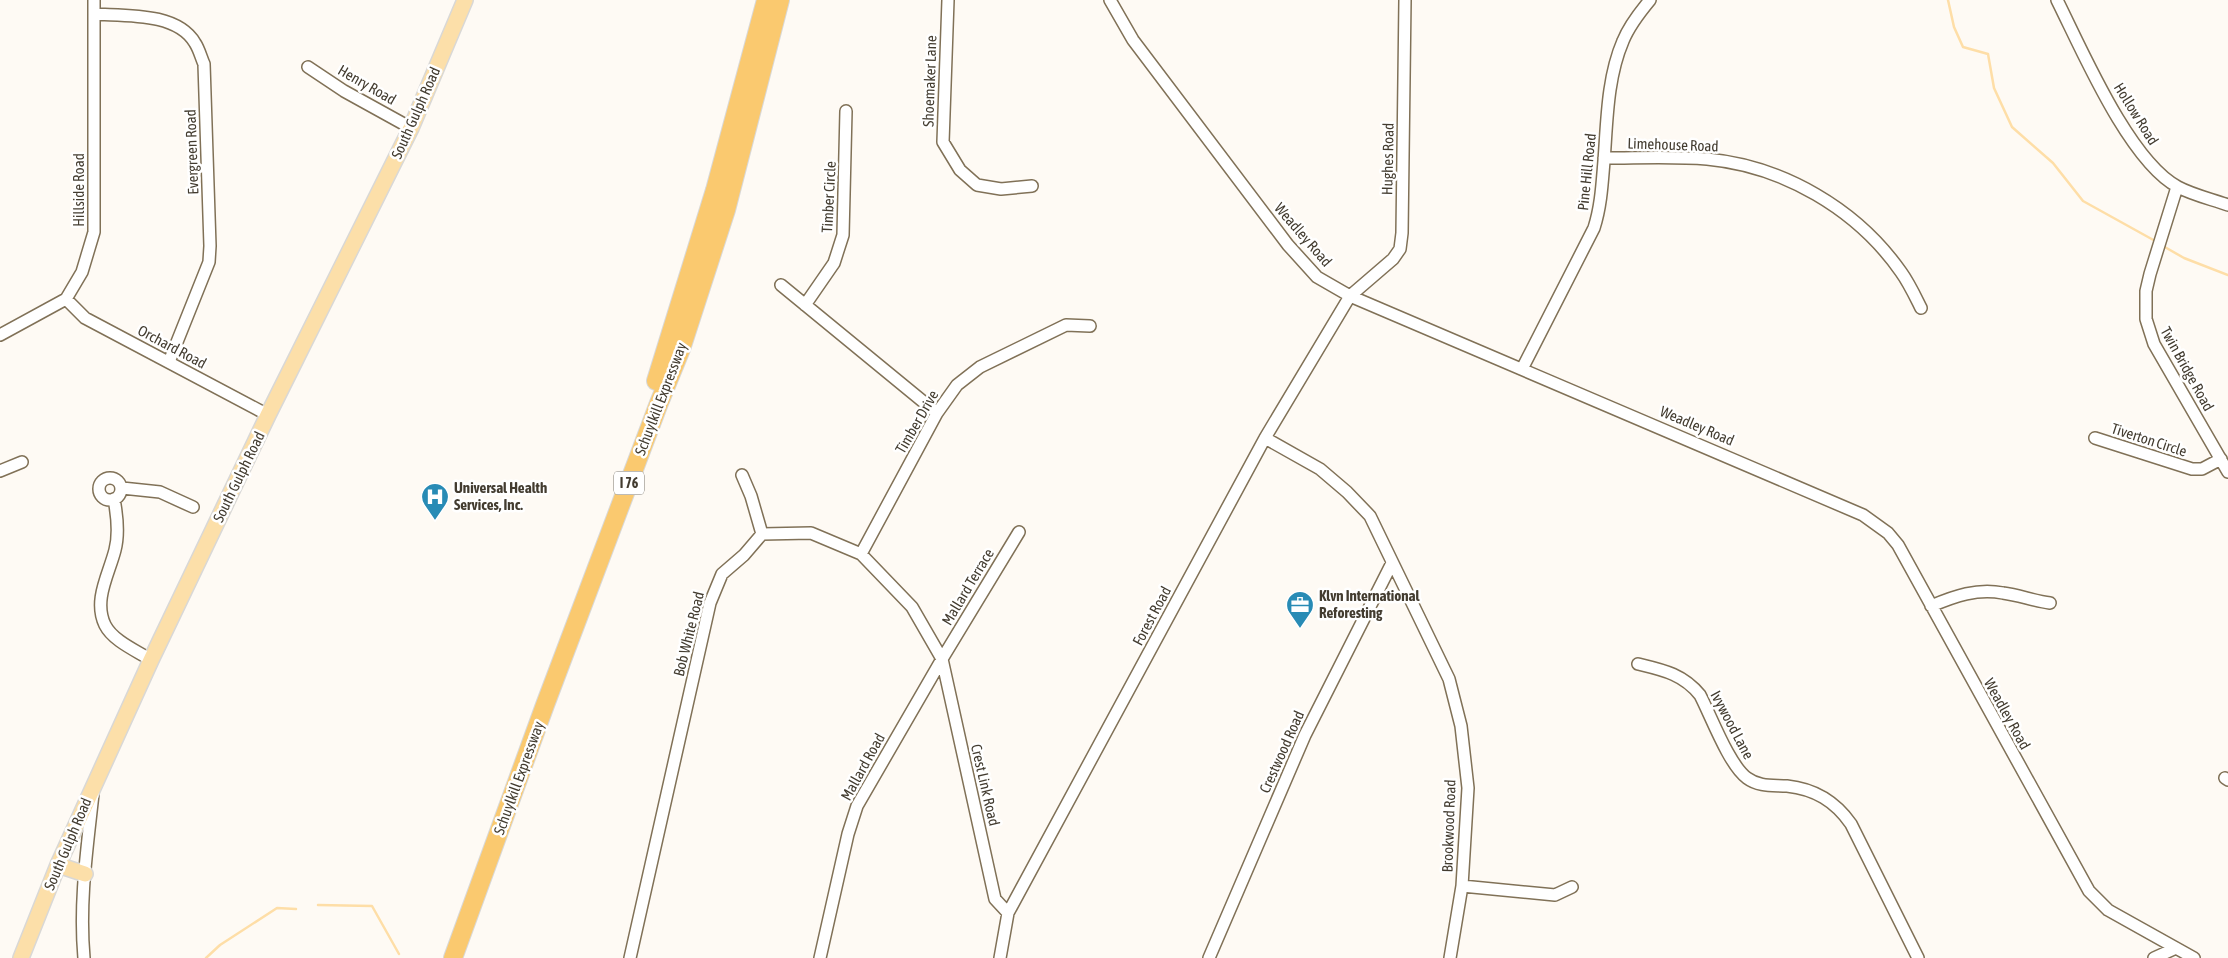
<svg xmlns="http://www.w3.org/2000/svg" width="2228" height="958" font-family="'Asap Condensed',sans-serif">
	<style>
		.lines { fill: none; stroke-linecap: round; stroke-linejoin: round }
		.stream { stroke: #fedea7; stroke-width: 2.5 }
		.minor-casing { stroke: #807157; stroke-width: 14 }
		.major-casing { stroke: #d9d8d6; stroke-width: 18 }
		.highway-casing { stroke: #d9d8d6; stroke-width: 20 }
		.minor { stroke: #fff; stroke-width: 11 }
		.major { stroke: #fcdfa9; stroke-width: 15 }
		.highway { stroke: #fac96f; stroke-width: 18 }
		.labels { text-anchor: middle; stroke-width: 5; stroke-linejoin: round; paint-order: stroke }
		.shield { fill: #fff; stroke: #7b766e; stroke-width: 1 }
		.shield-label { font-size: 14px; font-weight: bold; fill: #433c30 }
		.street-label { font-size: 15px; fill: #433c30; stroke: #fff }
		.poi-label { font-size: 15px; font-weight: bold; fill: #433c30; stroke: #fff; text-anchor: start }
	</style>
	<rect width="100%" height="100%" fill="#fefaf4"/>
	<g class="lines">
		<path class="stream" d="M1948 0 1954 27 1963 47 1988 54 1994 88 2012 127 2053 163 2083 201 2157 242
			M2163 246 2184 258 2228 275
			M318 905 372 906 399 954
			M206 958 220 945 277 908 296 909"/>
		<defs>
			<path id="minor" d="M948 0 943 142 960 170 977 185 1001 189 1032 186
				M1110 0 1133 40 1288 245 1317 277 1350 296 1863 515 1888 533 1898 545 2089 891 2108 910 2194 958
				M2057 0C2082 50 2129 161 2178 187 2193 195 2211 199 2228 205
				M94 14C125 16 177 12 195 43 199 49 201 57 204 64L210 246 209 262 169 362
				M308 67 344 91 411 128
				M1604 158C1638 158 1673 156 1707 159 1783 166 1857 209 1901 272 1909 283 1915 296 1921 308
				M2177 187 2150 274 2146 291V319L2154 344 2228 472
				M781 285 937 413
				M66 299 85 318 268 415
				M805 305 834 263 843 235 846 111
				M0 335 66 299 82 272 94 232V0
				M1522 369 1594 228C1601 206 1602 185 1604 161 1607 122 1607 78 1623 41 1629 26 1640 12 1650 0
				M1265 438 1320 469 1347 492 1370 516 1449 679 1461 726 1468 788 1462 886 1450 958
				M2095 438 2192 469H2202L2221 459
				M0 471 22 462
				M742 475 751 496 762 534
				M99 489a11 11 0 1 1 22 0a11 11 0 1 1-22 0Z
				M122 488 160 492 193 507
				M114 499C117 515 119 535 115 550 109 574 93 600 105 625 113 641 137 651 151 660
				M861 554 937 413 957 385 980 367 1066 325 1090 326
				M1931 606C1955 596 1977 588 2003 593 2019 595 2034 601 2050 603
				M1638 664C1663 670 1683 674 1700 695 1711 716 1729 765 1747 778 1759 787 1773 785 1787 786 1815 789 1835 801 1851 824L1918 958
				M2225 778 2228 780
				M1462 886 1555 895 1572 887
				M84 958C79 903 87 849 93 794
				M630 958 710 603 722 574 744 555 762 534 811 533 861 554 912 607 942 659 995 899 1008 913
				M820 958 848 834 857 806 942 659 1019 532
				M1000 958 1008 913 1265 438 1350 296 1393 259 1400 249 1402 233 1405 0
				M1209 958 1305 735 1392 563
				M2154 958 2176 948"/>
			<path id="major" d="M58 865 85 874
				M21 958 58 865 151 660 268 415 411 128 465 0"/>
			<path id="highway" d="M656 381 715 190 766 0
				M453 958 545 705 659 403 681 349 726 210 780 0"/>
		</defs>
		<use href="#minor" class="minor-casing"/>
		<use href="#major" class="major-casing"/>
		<use href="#highway" class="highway-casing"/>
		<use href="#minor" class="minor"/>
		<use href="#major" class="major"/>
		<use href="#highway" class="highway"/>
	</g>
	<defs>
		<symbol id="hospital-pin" viewBox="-11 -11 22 30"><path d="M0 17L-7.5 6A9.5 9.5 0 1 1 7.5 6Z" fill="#288bb5" stroke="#fff"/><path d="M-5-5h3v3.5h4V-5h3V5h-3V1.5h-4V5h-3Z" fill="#fff"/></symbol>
		<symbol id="office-pin" viewBox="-11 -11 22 30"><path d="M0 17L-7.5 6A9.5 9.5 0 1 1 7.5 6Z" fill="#288bb5" stroke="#fff"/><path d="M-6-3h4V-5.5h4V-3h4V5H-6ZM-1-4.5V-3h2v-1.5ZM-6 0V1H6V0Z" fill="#fff"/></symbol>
	</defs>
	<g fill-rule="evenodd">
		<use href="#hospital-pin" x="419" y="481" width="32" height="43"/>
		<use href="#office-pin" x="1284" y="589" width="32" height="43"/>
	</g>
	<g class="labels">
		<rect class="shield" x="614" y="471.5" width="30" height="23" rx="4"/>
		<g class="shield-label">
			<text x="629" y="488">I 76</text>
		</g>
		<g class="street-label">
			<text transform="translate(930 81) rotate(-88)" y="5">Shoemaker Lane</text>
			<text transform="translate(367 85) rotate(30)" y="5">Henry Road</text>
			<text transform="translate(416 113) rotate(-66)" y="5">South Gulph Road</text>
			<text transform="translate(2136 114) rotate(58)" y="5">Hollow Road</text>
			<text transform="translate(1673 145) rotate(2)" y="5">Limehouse Road</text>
			<text transform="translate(192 152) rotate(-92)" y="5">Evergreen Road</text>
			<text transform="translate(1388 159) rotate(-89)" y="5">Hughes Road</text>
			<text transform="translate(1587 172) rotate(-84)" y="5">Pine Hill Road</text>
			<text transform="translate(79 190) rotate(-90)" y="5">Hillside Road</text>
			<text transform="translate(829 197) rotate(-87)" y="5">Timber Circle</text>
			<text transform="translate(1303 235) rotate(49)" y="5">Weadley Road</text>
			<text transform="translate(172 347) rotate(28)" y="5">Orchard Road</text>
			<text transform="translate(2187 369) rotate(61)" y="5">Twin Bridge Road</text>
			<text transform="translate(661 399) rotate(-69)" y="5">Schuylkill Expressway</text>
			<text transform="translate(917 422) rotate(-60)" y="5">Timber Drive</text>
			<text transform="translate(1697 426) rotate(23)" y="5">Weadley Road</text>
			<text transform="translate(2149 440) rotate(18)" y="5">Tiverton Circle</text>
			<text transform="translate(239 477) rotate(-64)" y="5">South Gulph Road</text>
			<text transform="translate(968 587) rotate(-59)" y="5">Mallard Terrace</text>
			<text transform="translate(1152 616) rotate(-62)" y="5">Forest Road</text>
			<text transform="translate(689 634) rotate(-76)" y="5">Bob White Road</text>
			<text transform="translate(2007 714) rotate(61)" y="5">Weadley Road</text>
			<text transform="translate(1732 725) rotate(62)" y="5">Ivywood Lane</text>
			<text transform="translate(1282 752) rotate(-66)" y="5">Crestwood Road</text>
			<text transform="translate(863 767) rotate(-61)" y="5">Mallard Road</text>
			<text transform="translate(519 778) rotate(-70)" y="5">Schuylkill Expressway</text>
			<text transform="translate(985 785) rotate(77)" y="5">Crest Link Road</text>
			<text transform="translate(1449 826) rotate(-88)" y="5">Brookwood Road</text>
			<text transform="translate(68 844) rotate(-67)" y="5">South Gulph Road</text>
		</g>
		<g class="poi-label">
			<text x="454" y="493">Universal Health<tspan x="454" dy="17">Services, Inc.</tspan></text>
			<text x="1319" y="601">Klvn International<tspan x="1319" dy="17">Reforesting</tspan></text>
		</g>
	</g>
</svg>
